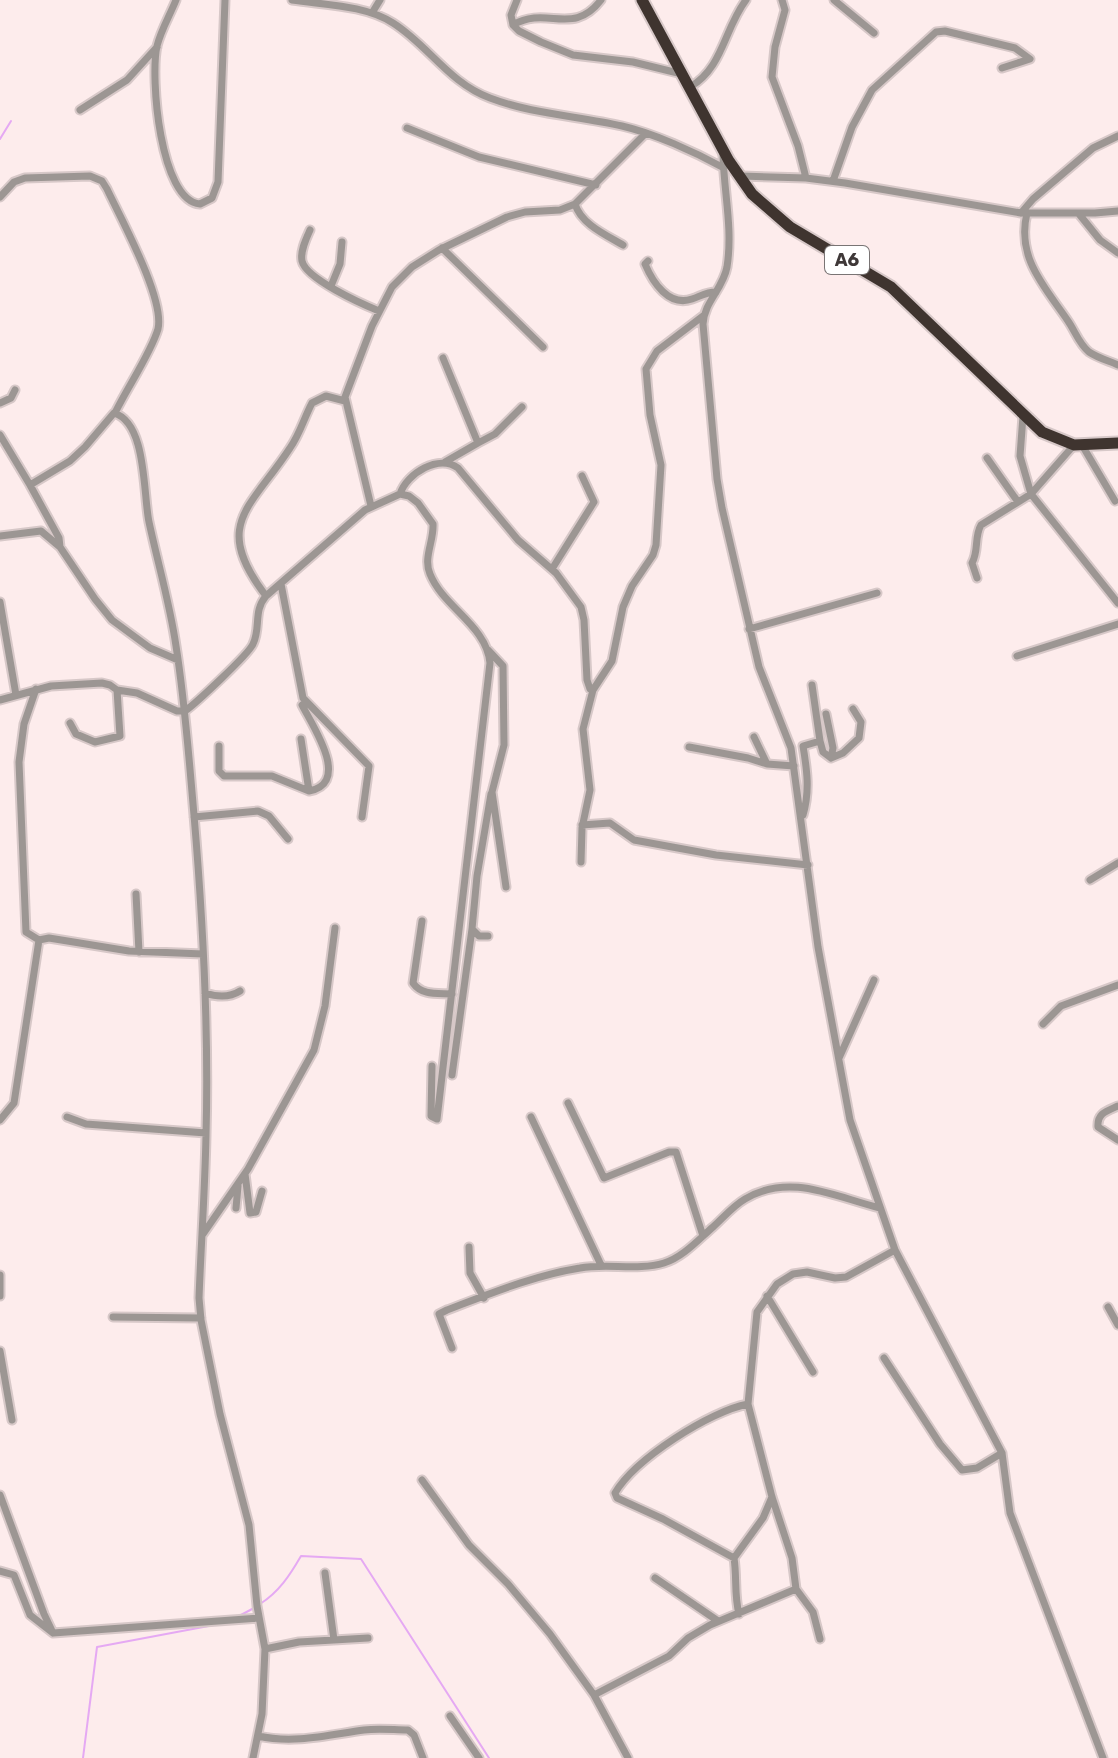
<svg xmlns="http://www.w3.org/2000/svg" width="1118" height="1758" font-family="Rubik,sans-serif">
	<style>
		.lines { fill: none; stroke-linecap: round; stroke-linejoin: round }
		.stream { stroke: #e5a9f3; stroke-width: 2 }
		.minor-casing { stroke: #d7c8c8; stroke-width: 11 }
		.highway-casing { stroke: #d7c8c8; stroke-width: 15 }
		.minor { stroke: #9c9693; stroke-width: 7 }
		.highway { stroke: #3f342f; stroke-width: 11 }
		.labels { text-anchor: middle; stroke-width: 6; stroke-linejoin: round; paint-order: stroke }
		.shield { fill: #fff; stroke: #797474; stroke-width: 2 }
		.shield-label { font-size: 18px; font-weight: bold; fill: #3f3838 }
	</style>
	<rect width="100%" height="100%" fill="#fdecec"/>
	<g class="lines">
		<path class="stream" d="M0 139 11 121
			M260 1604C279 1592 290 1575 301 1556L361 1559 489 1758
			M239 1616 254 1608
			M83 1758 97 1647 214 1625"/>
		<defs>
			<path id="minor" d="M176 0C170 15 161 30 157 46 150 77 160 201 200 204L212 198 218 182 225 0
				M292 0C325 5 365 5 393 23 428 45 449 83 490 98 532 114 578 116 622 126 653 133 695 152 724 168
				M517 0 511 15 513 25 519 31 541 42 573 55 633 62 682 74
				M782 0 785 10 775 47 772 77 798 146 806 178
				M834 0 874 33
				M372 13 380 0
				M513 25C547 5 573 37 601 0
				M690 87C723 68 724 29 746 0
				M80 110 127 80 157 47
				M407 128 479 157 596 185
				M723 155C724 193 733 229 727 267 723 289 704 302 703 324L717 479 722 508 759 667 791 748 818 947 850 1120 895 1250 1002 1453 1010 1513 1103 1758
				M741 176 806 178 845 183 1021 213H1095L1118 211
				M833 181 852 127 872 90 936 32 945 31 1015 48 1030 59 1002 68
				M0 197 14 182 25 178 90 176 102 181 107 189C121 219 165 299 158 329 151 353 127 388 115 413
				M575 204C581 224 606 235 623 245
				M1021 213 1033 199 1093 148 1118 136
				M1027 213C1016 258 1045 287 1068 321 1075 331 1079 344 1089 352 1098 358 1109 361 1118 365
				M1079 214 1100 240 1118 253
				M310 230C306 239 300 251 302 261 306 279 362 304 379 311
				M442 248 543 347
				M648 261 645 264C653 283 669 307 692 299 701 296 706 292 716 292
				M331 286 340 264 342 242
				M443 358 478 443 445 462
				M0 403 11 398 15 390
				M0 435 30 485 70 461 85 447 114 413C147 423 143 494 149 522 158 564 170 604 176 646 185 702 189 759 194 815 203 921 209 1028 206 1135 205 1190 201 1244 199 1298L201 1320 220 1414 249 1525 257 1606 265 1649 262 1714 253 1758
				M478 443 495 434 522 407
				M1074 445 1031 494 1118 603
				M1082 445 1115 501
				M987 458 1018 502
				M30 485 59 538 60 547 95 599 112 620 150 648 178 660
				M400 494C407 473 439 454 458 468L518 540 556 573 581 607 584 620 587 680 590 689 593 690 612 661 623 607 632 586 653 555 656 545 661 465 650 415 646 369 657 351 703 316
				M371 506 345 397 372 326 392 287 412 267 439 250 507 217 525 212 560 210 575 204 646 133
				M0 536 41 531 60 547
				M552 569 594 502 582 476
				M977 578 972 563C979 551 974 537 981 525L1031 494 1020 456 1023 416
				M281 584 303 698 369 766 362 817
				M266 596C211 524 251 508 290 448 300 434 304 418 312 403L326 396 345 401
				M0 602 16 695
				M749 629 877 593
				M488 650 503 666 504 745 492 792 506 887
				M1017 656 1118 624
				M36 689 24 724 19 762 26 932 39 940
				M0 700 51 686 102 683 110 685 117 690 137 693 177 711H185C195 704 249 654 253 644 261 628 253 611 266 596L365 510 400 494 409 496 418 503 433 524C434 541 423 558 430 574 443 607 487 626 490 663L437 1119 431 1116 432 1066
				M70 723 76 734 95 742 120 736 117 690
				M754 737 767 764 794 766
				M301 739 309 791C352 783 312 725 302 705L306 702
				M820 741 823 752 831 758 833 748 826 714
				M219 746V771L224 776H272L309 791
				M689 747 748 758 767 764
				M831 758 843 753 859 738 861 722 853 709
				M803 815C810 791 807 770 803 746L820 741 812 685
				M194 817 258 811 269 816 288 839
				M582 825 610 823 634 840 716 855 808 865
				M581 862 582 828 590 790 583 729 593 690
				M1090 880 1118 863
				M136 894 139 952
				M422 921 413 983C422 996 438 993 452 994
				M488 936H479L472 929 477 876 491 794
				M205 993C217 997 229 998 240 991
				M1043 1024 1061 1006 1118 985
				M839 1058 874 980
				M452 1075 472 929
				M568 1103 604 1178 669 1152H676L703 1236
				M1118 1106C1107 1111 1097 1113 1098 1127L1118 1140
				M67 1117 86 1124 206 1133
				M531 1117 601 1265
				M0 1120 14 1103 39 940 49 938 129 951 203 954
				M245 1174 250 1213 256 1212 262 1191
				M236 1208 238 1186
				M203 1234 248 1169 314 1050 325 1006 335 928
				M469 1247 470 1273 484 1298
				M0 1275V1296
				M767 1296 813 1372
				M1108 1307 1118 1325
				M113 1317 201 1318
				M452 1348 439 1314 447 1310C489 1294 535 1275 580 1268 607 1263 638 1271 664 1263 683 1257 698 1240 713 1227 723 1218 733 1206 745 1199 790 1172 835 1197 880 1208
				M0 1351 12 1420
				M884 1358 940 1444 962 1470 977 1468 1002 1453
				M422 1480 469 1545 508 1584 550 1634 594 1695 628 1758
				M0 1495 44 1614 53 1633
				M734 1558 663 1519 617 1498 615 1493C635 1459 710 1411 748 1404
				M0 1571 14 1575 30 1615 53 1633 259 1618
				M325 1573 334 1640
				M655 1578 718 1621
				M739 1614C734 1595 737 1577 734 1558L763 1518 772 1497
				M820 1639 813 1612 796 1589 792 1558 772 1497 748 1404 757 1312 777 1284 793 1274 807 1272 835 1278 846 1277 895 1250
				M265 1649 299 1642 368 1638
				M594 1695 669 1656 688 1638 710 1625 796 1589
				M450 1716 479 1758
				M258 1736C294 1744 328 1735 364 1730 379 1728 394 1730 408 1730L414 1735 423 1758"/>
			<path id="highway" d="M642 0 729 161 752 194 790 227 891 287 1042 432 1074 445 1118 443"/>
		</defs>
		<use href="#minor" class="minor-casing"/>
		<use href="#highway" class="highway-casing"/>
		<use href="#minor" class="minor"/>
		<use href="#highway" class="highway"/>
	</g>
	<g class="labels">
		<rect class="shield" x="825" y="246" width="44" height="28" rx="6"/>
		<g class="shield-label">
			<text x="847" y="266">A6</text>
		</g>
	</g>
</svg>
